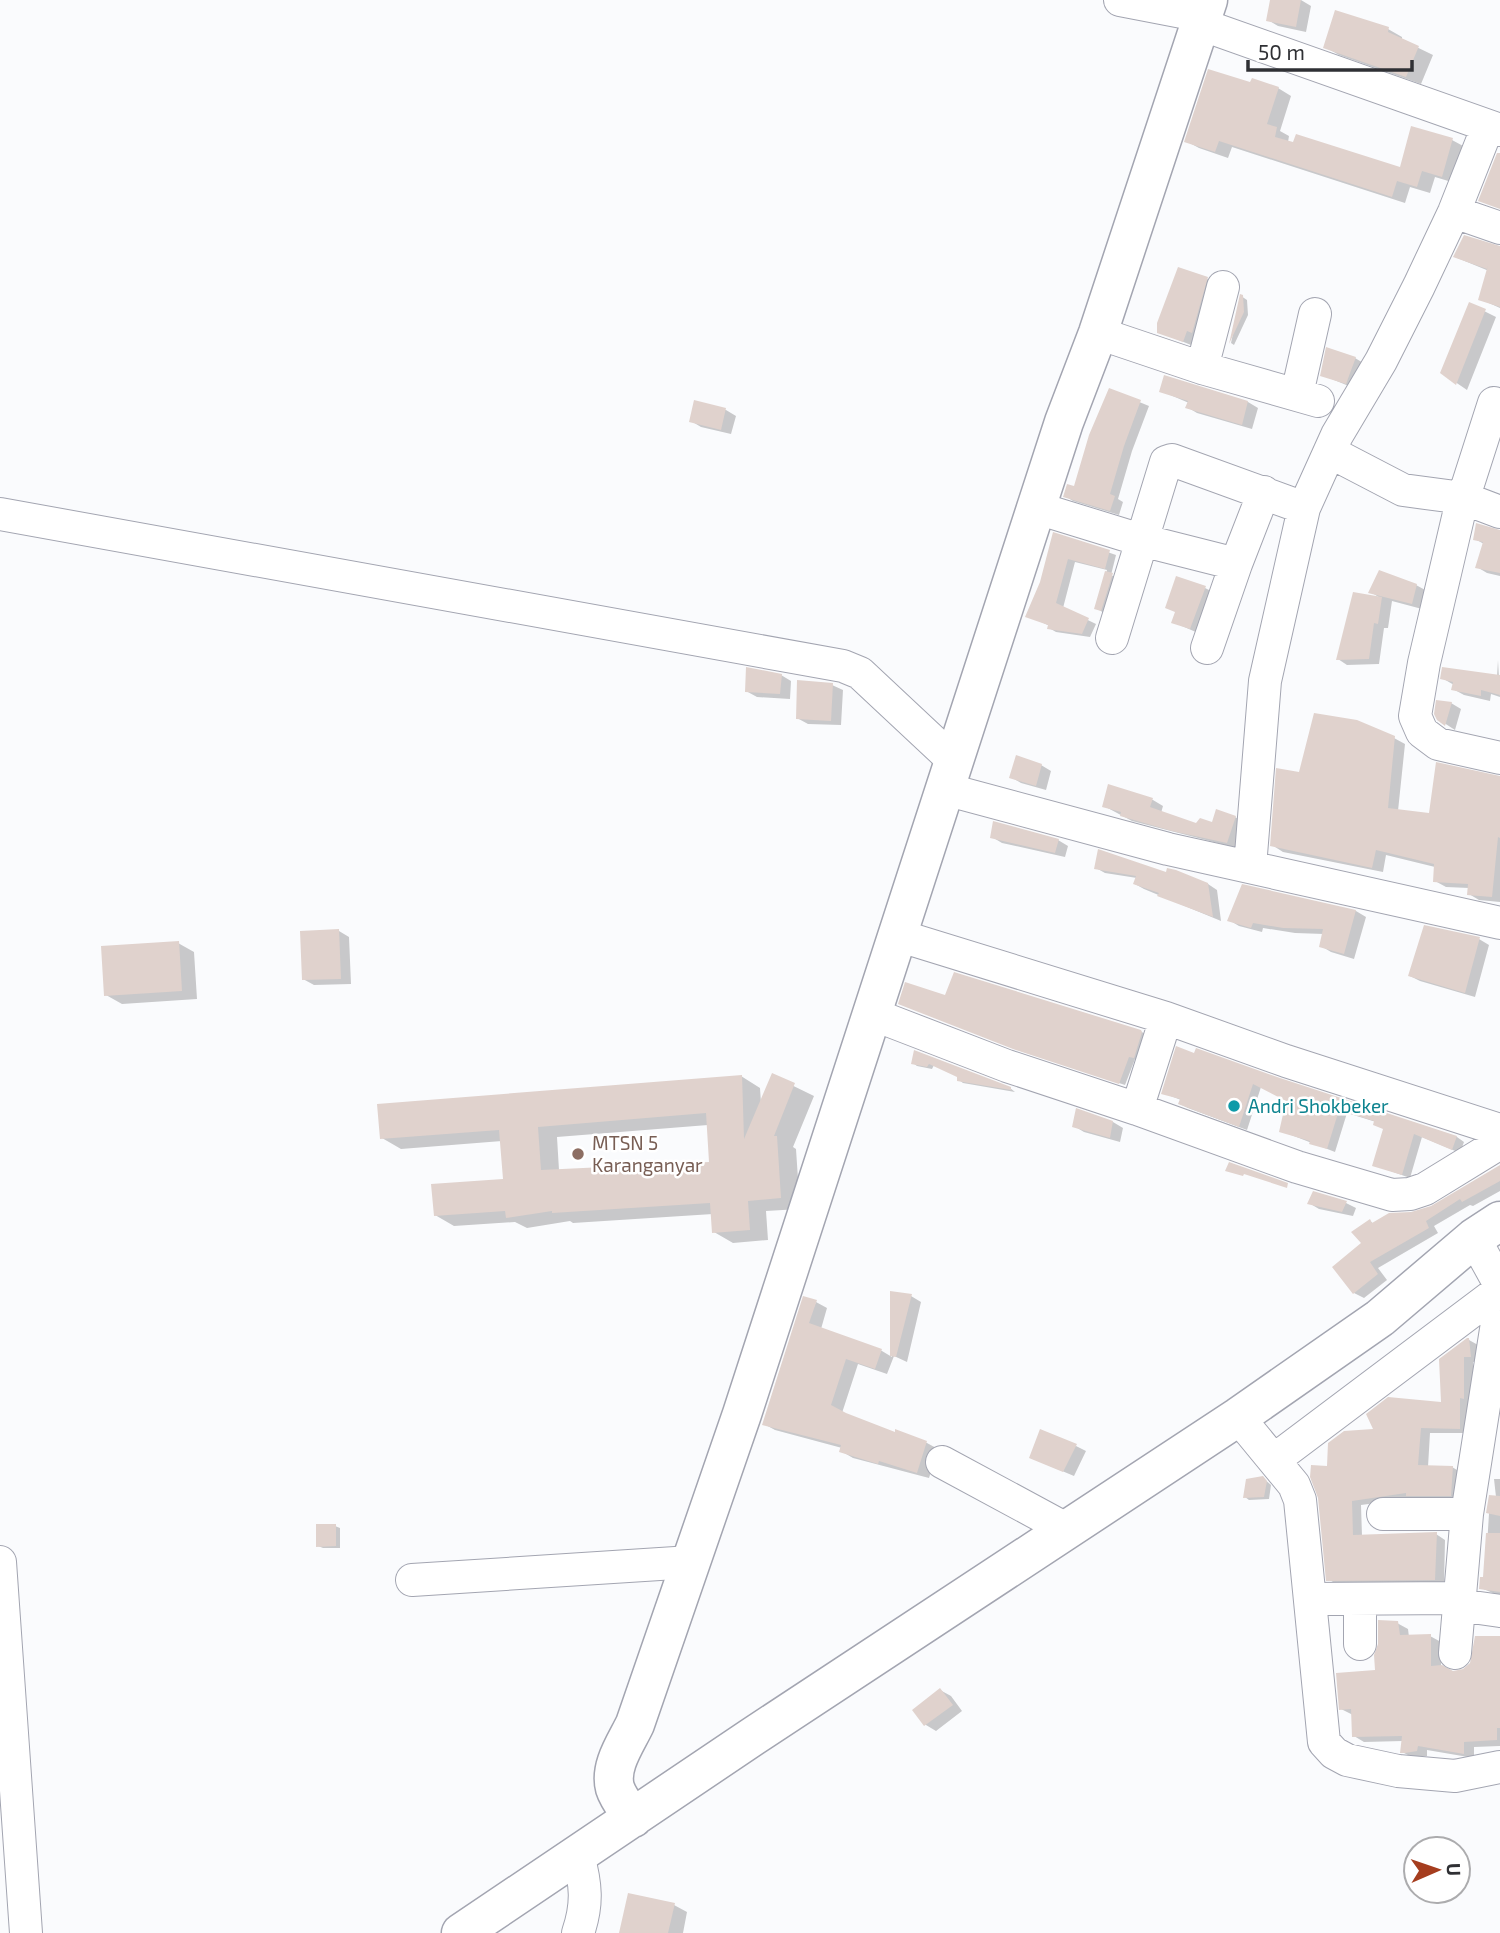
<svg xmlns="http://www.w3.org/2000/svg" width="1500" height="1933" font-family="'Exo 2',sans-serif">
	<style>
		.shadow { fill: #0003; fill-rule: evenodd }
		.building { fill: #e0d2cd; fill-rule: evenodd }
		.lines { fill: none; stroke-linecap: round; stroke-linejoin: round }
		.minor-casing { stroke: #a3a5b1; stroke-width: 34 }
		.major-casing { stroke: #a3a5b1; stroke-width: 41 }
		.minor { stroke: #fff; stroke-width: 32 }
		.major { stroke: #fff; stroke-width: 38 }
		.culture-dot { fill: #0f9aa8; stroke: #fff; stroke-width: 2.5 }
		.education-dot { fill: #8d6e63; stroke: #fff; stroke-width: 2.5 }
		.labels { text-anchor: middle; stroke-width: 5; stroke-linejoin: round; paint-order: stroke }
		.culture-label { font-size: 19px; fill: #0d838f; stroke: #fff; text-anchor: start }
		.education-label { font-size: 19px; fill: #785e54; stroke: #fff; text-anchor: start }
	</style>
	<rect width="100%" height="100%" fill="#fafbfd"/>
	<path class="shadow" d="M1272 0H1301L1311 6 1306 32 1278 26 1268 20Z
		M1388 29 1402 37V40L1433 55 1421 84 1339 55 1325 47Z
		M1252 84 1278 88 1291 96 1280 131 1289 136 1288 142 1401 169 1452 140 1465 147 1455 183 1435 177 1430 193 1410 187 1405 203 1232 147 1228 158 1199 148 1186 141Z
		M1500 249V308L1480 299 1489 271 1455 257Z
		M1207 279 1215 283 1191 345 1159 332Z
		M1241 296 1247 300 1248 315 1234 345 1231 343Z
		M1470 304 1496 317 1467 390 1442 373Z
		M1355 358 1365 364 1356 389 1322 375Z
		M1165 377 1248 402 1258 408 1252 429 1197 413 1187 407 1189 403 1161 391Z
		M1110 390 1149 406 1132 451 1118 499 1123 502 1119 515 1073 501 1065 496 1075 488Z
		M696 402 726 410 736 416 731 434 701 427 691 421Z
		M1500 532V576L1487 573 1477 567 1484 544 1475 539Z
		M1055 534 1116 555 1111 575 1122 581 1104 613 1096 608 1107 570 1075 562 1063 608 1096 624 1090 637 1056 632 1049 628 1050 626 1028 616 1042 583Z
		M1416 585 1427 591 1422 609 1392 601 1388 628H1384L1379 664 1347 665 1338 659 1380 598 1371 592Z
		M1205 588 1213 592 1198 633 1173 622 1176 613Z
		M1498 660 1500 697 1491 694 1490 701 1464 695 1453 689 1454 685 1442 678 1497 677Z
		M781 675 791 681 790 699 757 697 746 691Z
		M832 685 843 690 841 725 808 724 797 718Z
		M1451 703 1461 709 1455 730 1438 719Z
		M1394 738 1405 744 1398 811 1430 815 1500 777V902L1479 900 1469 894V888L1446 887 1435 881V867L1386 855 1383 872 1283 852 1272 845 1300 774Z
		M1041 765 1051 771 1046 790 1021 783 1011 777Z
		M1109 787 1153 800 1163 806 1161 813 1197 825H1213L1235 817 1245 823 1237 848 1132 821 1104 806Z
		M992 837 1058 840 1068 846 1065 857 1002 843Z
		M1096 868 1168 874 1208 884 1217 890 1221 921 1144 889 1135 884 1137 878 1105 873Z
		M1243 886 1356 911 1366 917 1354 959 1331 952 1321 946 1324 934 1295 933 1263 928 1262 932 1239 926 1229 920Z
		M339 931 349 937 351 984 314 985 303 979Z
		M1479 939 1489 945 1475 997 1420 981 1410 976Z
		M178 943 194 952 197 999 122 1004 106 995Z
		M946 997 1140 1031 1147 1035 1140 1060 1135 1059 1125 1085 1021 1051Z
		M915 1052 1010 1088 1015 1092 963 1083 959 1080V1076L934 1065 932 1069 917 1066 913 1063Z
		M741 1076 760 1088 761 1103 773 1076 814 1096 793 1147 796 1149 800 1209 766 1211 768 1240 733 1243 714 1232 713 1214 573 1223 570 1221 527 1228 515 1222 454 1226 435 1215 505 1180 502 1141 401 1149 382 1138ZM708 1125 710 1163 559 1170 557 1137Z
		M1280 1080 1457 1137 1464 1142 1460 1153 1422 1137 1410 1178 1374 1165 1384 1129 1376 1122 1347 1113 1335 1152 1281 1131 1288 1101 1261 1087 1247 1130 1188 1108 1180 1104 1181 1100 1163 1093Z
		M1113 1122 1123 1128 1120 1142 1084 1132 1074 1126Z
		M1500 1166V1191L1473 1206 1470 1205 1434 1226 1438 1233 1378 1268 1387 1280 1364 1298 1354 1293 1335 1268 1363 1243 1370 1221 1374 1224 1432 1208Z
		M1309 1203H1346L1356 1208 1353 1216 1319 1209Z
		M891 1293 911 1296 921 1302 907 1362 894 1356 887 1374 858 1364 842 1413 897 1435 927 1443 938 1449 929 1478 853 1458 841 1451 842 1448 775 1430 764 1424 816 1302 827 1308 821 1329 882 1351 892 1357Z
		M1469 1340 1478 1345 1480 1361 1473 1362V1403L1469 1433H1430L1428 1467H1452L1462 1473 1460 1500H1417L1414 1498 1361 1505 1362 1536 1436 1534 1445 1540 1444 1584 1338 1585 1328 1579 1329 1468 1375 1431 1443 1404 1441 1360Z
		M1076 1446 1086 1451 1074 1476 1031 1458Z
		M1263 1478 1271 1485 1269 1499 1249 1500 1245 1497Z
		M1494 1479H1500V1596L1481 1588 1485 1579 1490 1497H1496Z
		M335 1526 340 1528V1548H323L318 1546Z
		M1397 1623 1408 1629 1409 1637 1430 1636 1441 1642V1667L1454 1673 1464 1671 1500 1638V1746L1474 1747V1758L1427 1750V1756L1412 1757 1402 1752 1403 1741 1364 1742 1354 1736 1353 1715 1341 1709 1377 1672Z
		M940 1690 951 1696 962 1711 936 1731 926 1725 914 1710Z
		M674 1905 687 1912 683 1933H621Z"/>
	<path class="building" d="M1270 0H1301L1296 27 1266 21Z
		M1335 10 1389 27 1388 32 1419 46 1406 77 1323 48Z
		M1208 69 1250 82 1252 78 1279 87 1267 124 1277 127 1275 137 1293 142 1296 134 1400 167 1411 126 1453 138 1442 177 1422 171 1417 187 1397 181 1392 197 1219 141 1215 152 1184 142Z
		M1497 153H1500V209L1478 201Z
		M1464 235 1500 246V307L1478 300 1488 265 1487 269 1453 257Z
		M1178 267 1208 277 1192 333 1187 331 1183 342 1157 333V323Z
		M1240 294 1243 295 1244 312 1229 344Z
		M1469 302 1486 309 1456 385 1440 373Z
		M1326 347 1356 357 1346 384 1320 376Z
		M1164 375 1248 401 1242 425 1185 408 1188 401 1159 392Z
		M1109 388 1141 400 1124 446 1110 494 1115 496 1110 511 1063 497 1067 484 1074 486 1089 435Z
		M694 400 726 408 721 430 689 422Z
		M1476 523 1500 530V573L1475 568 1483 542 1473 540Z
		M1053 532 1110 550 1105 569 1068 559 1056 603 1089 618 1082 634 1047 629 1048 625 1025 617 1040 582Z
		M1379 570 1417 584 1412 604 1368 593Z
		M1105 571 1113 573 1101 611 1094 609Z
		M1176 576 1206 586 1190 629 1171 623 1175 612 1165 608Z
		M1353 592 1382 597 1378 624 1374 623 1369 659 1336 660Z
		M746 667 782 674 780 694 745 692Z
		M1442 667 1500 675V695L1481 690V696L1451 690 1453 682 1440 679Z
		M797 680 833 683 831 721 796 719Z
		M1436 700 1452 702 1445 726 1437 720 1434 714Z
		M1314 713 1357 720 1395 736 1388 808 1429 813 1436 762 1500 776V838L1498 837 1492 897 1467 895 1468 884 1433 882 1434 864 1376 850 1372 868 1270 846 1276 768 1299 772Z
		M1016 755 1042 764 1036 786 1009 778Z
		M1108 784 1153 798 1150 807 1196 823 1200 818 1212 822 1216 809 1236 816 1227 843 1172 831 1120 816 1121 812 1102 807Z
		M993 821 1059 839 1055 853 990 838Z
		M1098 849 1166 872 1167 868 1176 870 1208 883 1213 917 1157 896 1159 893 1133 884 1136 876 1094 869Z
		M1242 884 1356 910 1344 954 1319 947 1323 929 1283 928 1253 923 1251 928 1227 921Z
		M1424 925 1480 937 1465 993 1408 976Z
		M339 929 341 979 302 980 300 931Z
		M179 941 182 991 104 996 101 946Z
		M954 972 1141 1030 1142 1032 1134 1058 1129 1057 1119 1084 1013 1049 898 1004 905 982 945 995Z
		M1176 1046 1194 1053 1196 1048 1280 1078 1457 1136 1452 1150 1414 1134 1402 1175 1372 1166 1383 1129 1373 1125 1374 1121 1339 1110 1327 1149 1309 1144 1310 1141 1279 1132 1286 1101 1253 1084 1239 1127 1178 1104 1180 1099 1161 1094Z
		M914 1050 1011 1087V1090L957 1081V1077L929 1064 927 1067 911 1064Z
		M772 1073 795 1083 774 1136H777L781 1198 748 1201 750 1230 712 1233 710 1203 552 1213V1211L506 1218 505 1211 434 1216 431 1184 503 1179 499 1130 380 1139 377 1104 742 1075 744 1139ZM706 1113 709 1162 541 1170 538 1127Z
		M1076 1108 1113 1121 1110 1138 1072 1127Z
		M1229 1162 1288 1183 1287 1188 1244 1174 1243 1176 1225 1171Z
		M1500 1165V1181L1462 1202 1460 1199 1426 1221 1429 1228 1370 1262 1378 1274 1353 1294 1332 1267 1361 1243 1351 1232 1370 1219 1372 1223 1389 1213 1411 1212 1431 1206Z
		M1313 1191 1347 1201 1342 1212 1307 1204Z
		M890 1291 912 1294 896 1357 890 1356Z
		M803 1296 817 1300 809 1323 882 1349 875 1369 846 1359 831 1405 846 1413 895 1432V1429L927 1441 917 1473 879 1461 878 1464 839 1452 841 1445 762 1425Z
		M1467 1338H1469L1471 1357H1464V1399L1460 1398V1429L1421 1428 1418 1465 1453 1466 1451 1496H1406V1493L1352 1501 1353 1535 1437 1532 1435 1580 1326 1581 1318 1498 1310 1477 1311 1465 1327 1466 1328 1443 1344 1431 1373 1429 1366 1414 1388 1397 1441 1402 1439 1359Z
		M1040 1429 1077 1444 1063 1472 1029 1458Z
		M1263 1476 1267 1481 1264 1497 1243 1498 1246 1479Z
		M1489 1495 1500 1496V1516L1486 1513Z
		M316 1524H336V1546L316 1547Z
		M1486 1533H1500V1592L1479 1589 1480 1577H1483Z
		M1378 1620 1398 1621 1400 1635 1431 1634V1666L1442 1665 1453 1671 1463 1669 1470 1663 1475 1636H1500V1728H1497V1740L1464 1742V1754L1418 1746 1417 1751 1405 1753H1400L1402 1736 1352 1737 1351 1709 1339 1710 1336 1673 1375 1670 1374 1655 1378 1644Z
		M940 1688 953 1705 924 1726 912 1710Z
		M628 1893 675 1903 668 1933H619Z"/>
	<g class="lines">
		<defs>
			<path id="minor" d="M1120 0 1203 16
				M1200 24 1500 130
				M1454 212 1500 228
				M1098 333 1202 368 1318 401
				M1202 368 1223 287
				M1297 394 1315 314
				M1494 403 1460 509 1424 663 1415 716 1422 732 1438 744 1500 758
				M1330 452 1403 490 1463 498 1500 512
				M1037 508 1141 540 1236 564
				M0 514 843 666 860 673 954 761
				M1112 638 1166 462 1172 460 1304 508
				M1207 648 1236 564 1264 492
				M945 789 1168 849 1500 923
				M1250 867 1265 681 1304 508 1337 435 1381 361 1419 286 1454 212 1488 126
				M897 935 1166 1018 1286 1061 1500 1130
				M872 1014 1007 1066 1137 1109 1297 1167 1392 1195 1410 1194 1425 1189 1500 1143
				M1137 1109 1166 1018
				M1474 1238 1500 1285
				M1238 1417 1294 1485 1300 1500 1324 1742 1334 1753 1347 1760 1398 1771 1455 1776 1500 1767
				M1274 1460 1500 1290
				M942 1462 1068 1530
				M1383 1514H1467
				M0 1562 26 1933
				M412 1580 691 1562
				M1310 1599 1458 1598
				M1360 1600V1644
				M1458 1605 1500 1611
				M1455 1653 1467 1514 1500 1304
				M578 1933C588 1904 586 1884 578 1855"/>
			<path id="major" d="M633 1818C627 1809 618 1798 615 1788 609 1766 626 1743 635 1724L742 1414 1064 422 1098 333 1208 0
				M461 1933 752 1737 1238 1417 1380 1318 1474 1238 1500 1221"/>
		</defs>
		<use href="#minor" class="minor-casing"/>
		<use href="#major" class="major-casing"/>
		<use href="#minor" class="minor"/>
		<use href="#major" class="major"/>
	</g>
	<circle class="culture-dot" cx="1234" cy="1106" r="7"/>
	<circle class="education-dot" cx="578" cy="1154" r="7"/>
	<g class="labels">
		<g class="culture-label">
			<text x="1248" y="1113">Andri Shokbeker</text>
		</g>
		<g class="education-label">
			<text x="592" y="1150">MTSN 5<tspan x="592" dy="22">Karanganyar</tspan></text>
		</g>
	</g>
	<g transform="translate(1437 1870) rotate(88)"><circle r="33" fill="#ffffff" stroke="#acacae" stroke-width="2"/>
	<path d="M0-5L12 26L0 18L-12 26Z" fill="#a53d1e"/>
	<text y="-10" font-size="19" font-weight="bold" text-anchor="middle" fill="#2f3034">U</text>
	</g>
	<path d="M1248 60v10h164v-10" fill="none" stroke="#2f3034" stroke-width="3.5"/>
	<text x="1258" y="60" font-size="21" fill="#2f3034" stroke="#ffffff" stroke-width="5" paint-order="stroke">50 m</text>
</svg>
